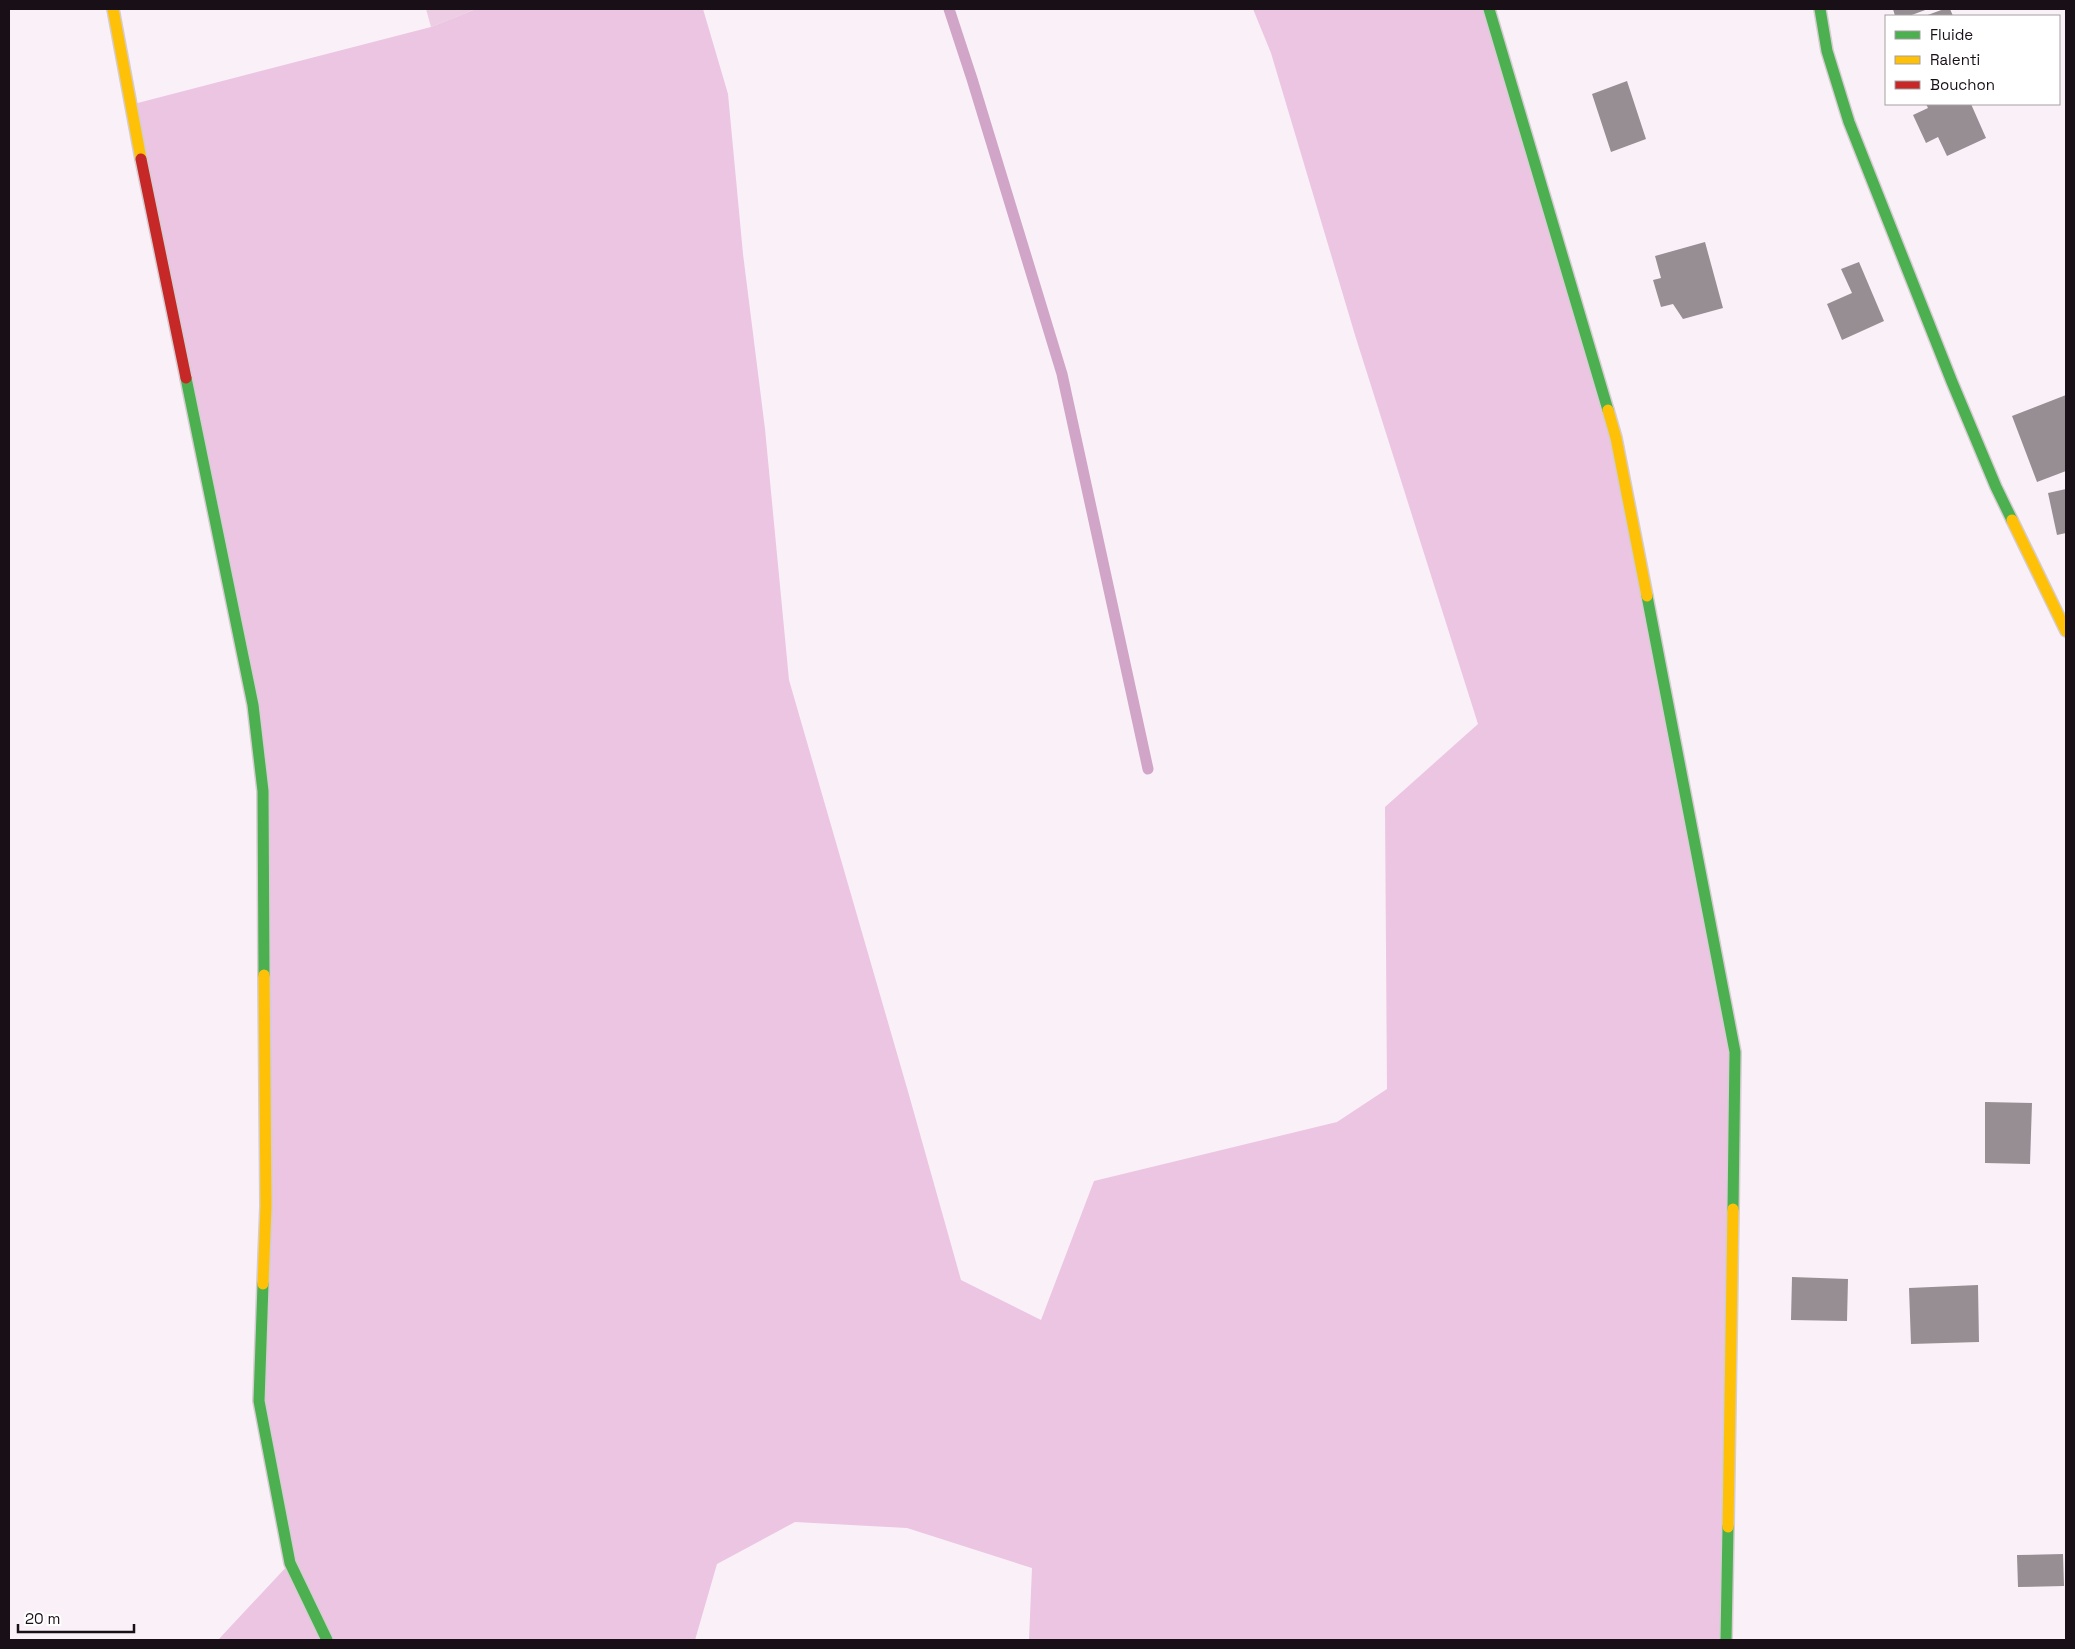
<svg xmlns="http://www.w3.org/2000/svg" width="2075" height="1649" font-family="'Space Grotesk',sans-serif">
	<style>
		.green { fill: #eccde4 }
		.forest { fill: #ebc5e2 }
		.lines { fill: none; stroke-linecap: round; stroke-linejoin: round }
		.stream { stroke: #d1a5c7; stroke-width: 11 }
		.building { fill: #978e94 }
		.fast-casing { stroke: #d5cdd2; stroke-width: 14 }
		.slow-casing { stroke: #d5cdd2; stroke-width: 14 }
		.jam-casing { stroke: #d5cdd2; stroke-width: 14 }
		.fast { stroke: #4caf50; stroke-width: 11 }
		.slow { stroke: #ffc107; stroke-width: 11 }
		.jam { stroke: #c62828; stroke-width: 11 }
	</style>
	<rect width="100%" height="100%" fill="#faf0f7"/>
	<path class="green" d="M426 9H476L431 27Z"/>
	<path class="forest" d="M476 9H703L728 94 743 254 765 429 789 680 909 1095 961 1280 1041 1320 1094 1181 1337 1122 1387 1089 1385 807 1478 724 1355 335 1271 53 1253 9H1489L1616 438 1735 1052 1726 1640H1029L1032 1568 907 1528 795 1522 717 1564 695 1640H218L290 1563 259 1401 263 791 130 105 431 27Z"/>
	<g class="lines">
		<path class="stream" d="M949 9 972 79 1062 374 1148 769"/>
	</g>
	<path class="building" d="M1893 9H1928L1909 16H1895Z
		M1944 9H1950L1953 16H1925Z
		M1627 81 1646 139 1611 152 1592 94Z
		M1926 104H1971L1986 138 1947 156 1938 137 1926 143 1913 115 1928 108Z
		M1705 242 1723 308 1683 319 1673 304 1661 307 1653 280 1661 278 1655 256Z
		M1859 262 1884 321 1842 340 1827 304 1852 293 1841 269Z
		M2066 395V471L2037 482 2012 416Z
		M2066 489V533L2057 535 2048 493Z
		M1985 1102 2032 1103 2030 1164 1985 1163Z
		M1792 1277 1848 1279 1847 1321 1791 1320Z
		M1978 1285 1979 1342 1911 1344 1909 1288Z
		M2063 1554 2064 1586 2018 1587 2017 1555Z"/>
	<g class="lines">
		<defs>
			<path id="fast" d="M1489 9 1608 410
				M1820 9 1827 51 1849 122 1952 382 1996 487 2012 520
				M186 378 253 705 263 791 264 975
				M1647 596 1735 1052 1733 1209
				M263 1284 259 1401 290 1563 327 1640
				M1726 1640 1728 1527"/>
			<path id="slow" d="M113 9 141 159
				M1608 410 1616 438 1647 596
				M2012 520 2066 631
				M263 1284 266 1206 264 975
				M1728 1527 1733 1209"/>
			<path id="jam" d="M141 159 186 378"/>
		</defs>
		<use href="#fast" class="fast-casing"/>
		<use href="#slow" class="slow-casing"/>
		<use href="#jam" class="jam-casing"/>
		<use href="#fast" class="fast"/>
		<use href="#slow" class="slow"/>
		<use href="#jam" class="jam"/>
	</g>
	<rect width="2075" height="1649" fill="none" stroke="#190f17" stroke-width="20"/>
	<rect x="1885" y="15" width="175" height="90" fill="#ffffff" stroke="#a39fa2"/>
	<rect x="1895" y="31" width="25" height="8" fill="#4caf50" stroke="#a39fa2"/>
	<text x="1930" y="40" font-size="15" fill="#190f17">Fluide</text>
	<rect x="1895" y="56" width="25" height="8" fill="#ffc107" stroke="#a39fa2"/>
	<text x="1930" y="65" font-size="15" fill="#190f17">Ralenti</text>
	<rect x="1895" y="81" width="25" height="8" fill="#c62828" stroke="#a39fa2"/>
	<text x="1930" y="90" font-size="15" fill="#190f17">Bouchon</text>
	<path d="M18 1624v8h116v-8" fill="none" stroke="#190f17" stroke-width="2.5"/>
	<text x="25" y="1624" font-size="15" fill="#190f17" stroke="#ffffff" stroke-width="4" paint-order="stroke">20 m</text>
</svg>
